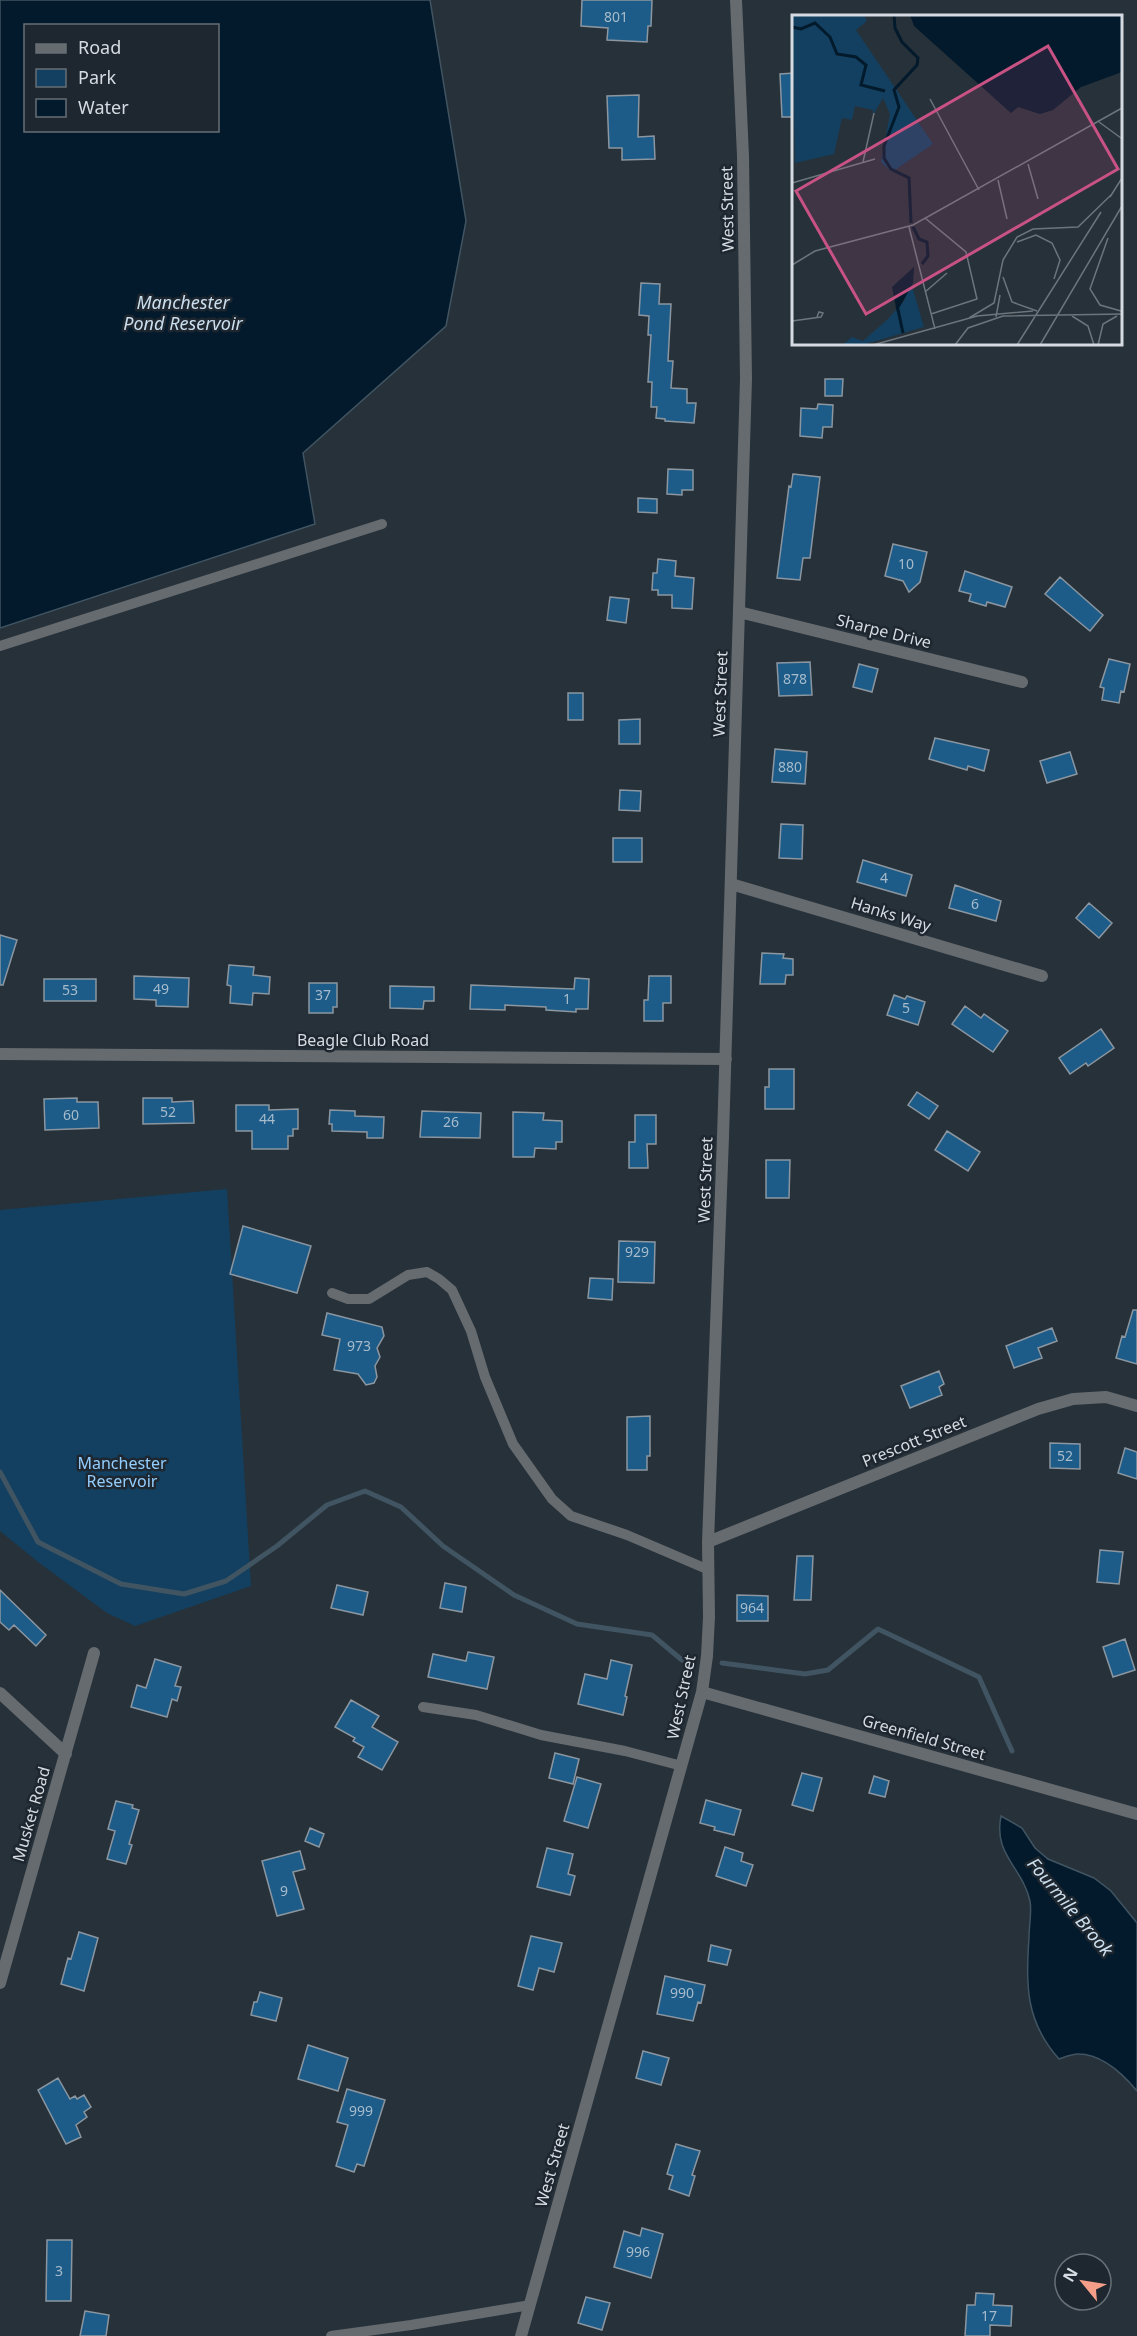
<svg xmlns="http://www.w3.org/2000/svg" width="1137" height="2336" font-family="'Noto Sans',sans-serif">
	<style>
		.green { fill: #134060 }
		.water { fill: #021a2c; stroke: #415462; stroke-width: 1.5; fill-rule: evenodd }
		.lines { fill: none; stroke-linecap: round; stroke-linejoin: round }
		.stream { stroke: #415462; stroke-width: 5 }
		.building { fill: #1d5c88; stroke: #8b96a0; stroke-width: 1.5 }
		.lane { stroke: #666b6f; stroke-width: 10 }
		.street { stroke: #666b6f; stroke-width: 12 }
		.labels { text-anchor: middle; stroke-width: 5; stroke-linejoin: round; paint-order: stroke }
		.number-label { font-size: 14px; fill: #a7bbcb }
		.street-label { font-size: 16px; fill: #d5dbe1; stroke: #1e272f }
		.park-label { font-size: 16px; fill: #93cdfd; stroke: #1e272f }
		.water-label { font-size: 18px; font-style: italic; fill: #ccdfef; stroke: #1e272f }
		.inset-river { fill: none; stroke: #021a2c; stroke-width: 3 }
		.inset-road { fill: none; stroke: #6d757c; stroke-width: 1.5 }
		.view { fill: #c85283; fill-opacity: 0.15; stroke: #c85283; stroke-width: 3 }
		.inset-edge { fill: none; stroke: #d5dbe1; stroke-width: 3 }
	</style>
	<rect width="100%" height="100%" fill="#273139"/>
	<path class="green" d="M227 1189 251 1586 135 1626 107 1613 38 1562 0 1531V1210Z"/>
	<path class="water" d="M0 0H430L466 221 446 326 303 453 315 524 0 628ZM26 26H218V130H26Z
		M1001 1816 1022 1828 1035 1848 1048 1859 1094 1878 1111 1891 1137 1923V2091C1123 2074 1102 2054 1078 2054 1072 2054 1065 2057 1059 2059 1025 2021 1026 1985 1029 1937 1029 1926 1032 1912 1030 1901 1022 1866 993 1855 1001 1816Z"/>
	<g class="lines">
		<path class="stream" d="M0 1472 38 1542 121 1584 184 1594 226 1581 277 1546 327 1505 365 1491 401 1507 443 1546 514 1595 577 1624 652 1635 682 1660
			M722 1663 805 1674 828 1670 878 1629 979 1677 1012 1751"/>
	</g>
	<path class="building" d="M582 0H652L651 26H648L647 42 607 40 608 28 581 26Z
		M794 73V117H782L780 74Z
		M639 95 638 137 654 136 655 159 622 160V148H609L607 96Z
		M641 283 660 284 659 304H671L668 361H673L671 388 687 389V403H696L694 423 665 421V419L656 418 657 407H651L652 382H648L651 335H648L649 316 639 315Z
		M825 379H843L842 396H825Z
		M818 404 833 405 832 427H823L822 438 800 436 801 408 817 409Z
		M668 469 693 470V490H682V495L667 494Z
		M793 474 820 477 810 558H803L800 580 777 578 789 486 791 487Z
		M638 498 657 499V513L638 512Z
		M893 544 927 552 920 582 909 592 903 581 885 576Z
		M658 559 676 561 675 576 694 578 692 609 672 608V595H658V590H652L653 573H657Z
		M965 571 1012 587 1005 607 987 602 986 606 969 601 971 594 959 591Z
		M1060 577 1103 615 1090 631 1045 594Z
		M610 597 629 599 626 623 607 620Z
		M1109 659 1130 664 1124 692 1121 691 1119 703 1102 700 1104 688 1100 687Z
		M810 662 812 695 779 696 777 663Z
		M859 664 878 669 872 692 853 687Z
		M568 693H583V720H568Z
		M640 719V744H619V720Z
		M935 738 989 750 984 771 968 766 967 770 929 759Z
		M775 749 807 752 805 784 772 782Z
		M1070 752 1077 774 1047 783 1040 761Z
		M620 790 641 791 640 811 619 810Z
		M781 824 803 825 802 859 779 858Z
		M613 838H642V862H613Z
		M863 860 912 875 906 896 857 882Z
		M955 885 1001 901 996 921 949 908Z
		M1089 903 1112 923 1099 938 1076 918Z
		M0 935 17 940 3 985H0Z
		M762 953 784 954 783 958 793 959V975H786L785 984H760Z
		M229 965 254 967 253 975 270 977 269 994 253 993 252 1005 230 1003 231 986 227 985Z
		M134 976 189 978 188 1007 156 1006V1000L134 999Z
		M649 976H671V1003H663V1021H644V1000H648Z
		M575 978 589 979 588 1009H576V1012L546 1010V1007L505 1005V1010L470 1009 471 985 574 989Z
		M44 979H96V1001H44Z
		M309 983H337V1007H333V1013H309Z
		M390 986 434 987V1001H424L423 1009 390 1008Z
		M894 995 905 999 907 996 925 1002 918 1025 887 1015Z
		M965 1006 981 1018 984 1014 1008 1031 993 1052 952 1024Z
		M1101 1029 1114 1048 1088 1066 1086 1063 1070 1074 1059 1058Z
		M769 1069H794V1109H765V1087H769Z
		M917 1092 938 1106 929 1119 908 1105Z
		M77 1098V1102H98L99 1128 45 1130 44 1099Z
		M143 1098H172V1102L193 1101 194 1123 143 1124Z
		M236 1105H269V1110L298 1109V1129H293V1136H288V1149H252V1131H236Z
		M330 1110 355 1111V1116L384 1117 383 1138H367V1132L332 1131V1124H329Z
		M422 1111 481 1113 480 1138 420 1137Z
		M513 1112 544 1113 543 1120 562 1121V1142H556V1149L535 1148 534 1157H513Z
		M635 1115H656V1144H647L648 1168H629V1142H635Z
		M947 1131 980 1152 968 1171 935 1150Z
		M766 1160H790L789 1198H766Z
		M243 1226 311 1246 297 1293 230 1274Z
		M619 1241 655 1242 654 1283 618 1282Z
		M590 1278 613 1279 612 1300 588 1298Z
		M1133 1310H1137V1364L1116 1358 1122 1336 1125 1337Z
		M327 1313 382 1327 384 1336 377 1348 380 1357 375 1366 377 1377 374 1383 366 1385 358 1374 334 1370 340 1339 322 1335Z
		M1052 1328 1057 1341 1038 1348 1042 1358 1014 1368 1006 1346Z
		M939 1371 944 1384 939 1387 942 1395 910 1408 901 1386Z
		M650 1416V1456H647V1470H627V1417Z
		M1050 1443 1080 1444V1469L1050 1468Z
		M1125 1448 1137 1452V1479L1118 1473Z
		M1100 1550 1123 1552 1119 1584 1097 1582Z
		M797 1556H813L811 1600H794Z
		M445 1583 466 1587 462 1612 440 1608Z
		M337 1585 368 1592 363 1615 331 1608Z
		M0 1590 46 1635 36 1646 14 1625 9 1630 0 1622Z
		M737 1595 768 1596V1621H737Z
		M1125 1639 1135 1670 1113 1677 1103 1647Z
		M468 1652 494 1657 487 1689 428 1677 433 1654 466 1661Z
		M155 1659 181 1667 175 1686 181 1687 177 1701 172 1699 167 1717 131 1707 137 1685 146 1688Z
		M611 1660 632 1665 625 1696 627 1697 623 1715 578 1704 585 1674 607 1679Z
		M351 1700 379 1716 372 1727 398 1742 382 1770 358 1757 364 1747 353 1741 355 1738 335 1727Z
		M555 1753 579 1759 573 1784 549 1778Z
		M802 1773 822 1778 813 1811 792 1805Z
		M874 1776 889 1781 885 1797 869 1793Z
		M577 1777 601 1784 588 1828 564 1821Z
		M706 1800 741 1810 734 1835 714 1830 715 1827 700 1823Z
		M116 1801 133 1805 132 1808 139 1810 129 1844 132 1845 126 1864 107 1859 115 1831 108 1829Z
		M310 1828 324 1834 319 1847 305 1841Z
		M725 1847 743 1853 741 1861 753 1865 746 1886 716 1876Z
		M547 1848 573 1854 568 1874 575 1876 570 1895 537 1887Z
		M300 1851 305 1869 293 1872 304 1909 277 1916 262 1861Z
		M79 1932 98 1938 84 1991 61 1984 68 1958 71 1959Z
		M531 1936 562 1943 554 1972 539 1968 533 1990 518 1986Z
		M711 1945 731 1950 727 1965 708 1961Z
		M665 1976 705 1985 701 2003 698 2002 693 2021 657 2014Z
		M260 1992 282 1998 276 2021 251 2015 254 2002H257Z
		M308 2045 348 2058 338 2091 298 2079Z
		M643 2051 669 2058 661 2085 636 2078Z
		M58 2078 70 2099 75 2096 77 2099 84 2095 91 2107 84 2112 87 2117 76 2125 81 2137 66 2144 38 2090Z
		M347 2089 385 2100 364 2166 357 2164 354 2172 336 2166 348 2125 337 2122Z
		M676 2144 700 2151 692 2175 695 2176 689 2196 669 2189 673 2176 667 2174Z
		M642 2228 663 2234 651 2278 614 2267 624 2231 640 2236Z
		M47 2240H72L71 2301H46Z
		M976 2293 994 2294 993 2305 1012 2306 1011 2326 990 2325V2336H965L967 2305H975Z
		M586 2297 610 2303 602 2330 578 2323Z
		M85 2311 109 2315 106 2336H80Z"/>
	<g class="lines">
		<path class="lane" d="M0 646 382 524
			M332 1293 348 1299H369L408 1275 427 1272 439 1279 452 1290 471 1331 485 1377 513 1444 552 1499 571 1516 627 1535 709 1570
			M423 1707 476 1715 541 1735 625 1751 682 1766
			M331 2336 411 2325 530 2305"/>
		<path class="street" d="M739 612 1022 682
			M731 884 1042 976
			M0 1054 726 1059
			M708 1542 1038 1409 1073 1399 1106 1397 1137 1406
			M702 1692 1137 1814
			M0 1693 66 1754
			M0 1983 94 1653
			M521 2336 702 1692 707 1656 709 1617 708 1542 723 1137 746 379 743 156 736 0"/>
	</g>
	<g class="labels">
		<g class="number-label">
			<text x="616" y="22">801</text>
			<text x="906" y="569">10</text>
			<text x="795" y="684">878</text>
			<text x="790" y="772">880</text>
			<text x="884" y="883">4</text>
			<text x="975" y="909">6</text>
			<text x="161" y="994">49</text>
			<text x="70" y="995">53</text>
			<text x="323" y="1000">37</text>
			<text x="567" y="1004">1</text>
			<text x="906" y="1013">5</text>
			<text x="168" y="1117">52</text>
			<text x="71" y="1120">60</text>
			<text x="267" y="1124">44</text>
			<text x="451" y="1127">26</text>
			<text x="637" y="1257">929</text>
			<text x="359" y="1351">973</text>
			<text x="1065" y="1461">52</text>
			<text x="752" y="1613">964</text>
			<text x="284" y="1896">9</text>
			<text x="682" y="1998">990</text>
			<text x="361" y="2116">999</text>
			<text x="638" y="2257">996</text>
			<text x="59" y="2276">3</text>
			<text x="989" y="2321">17</text>
		</g>
		<g class="street-label">
			<text transform="translate(727 209) rotate(-91)" y="6">West Street</text>
			<text transform="translate(884 631) rotate(14)" y="6">Sharpe Drive</text>
			<text transform="translate(720 694) rotate(-88)" y="6">West Street</text>
			<text transform="translate(891 914) rotate(17)" y="6">Hanks Way</text>
			<text x="363" y="1046">Beagle Club Road</text>
			<text transform="translate(705 1180) rotate(-88)" y="6">West Street</text>
			<text transform="translate(914 1441) rotate(-22)" y="6">Prescott Street</text>
			<text transform="translate(681 1697) rotate(-78)" y="6">West Street</text>
			<text transform="translate(924 1737) rotate(16)" y="6">Greenfield Street</text>
			<text transform="translate(31 1814) rotate(-74)" y="6">Musket Road</text>
			<text transform="translate(552 2165) rotate(-74)" y="6">West Street</text>
		</g>
		<g class="park-label">
			<text x="122" y="1469">Manchester<tspan x="122" dy="18">Reservoir</tspan></text>
		</g>
		<g class="water-label">
			<text x="183" y="309">Manchester<tspan x="183" dy="21">Pond Reservoir</tspan></text>
			<text transform="translate(1070 1907) rotate(50)" y="6">Fourmile Brook</text>
		</g>
	</g>
	<g transform="translate(792 15)">
		<rect width="330" height="330" fill="#273139"/>
		<path d="M0 0H72L75 6 64 15 141 129 100 157 89 147 98 99 91 83 81 100V95L63 91 60 105 50 103 42 139 3 148ZM119 268 132 312 70 330H50L60 322 71 326 96 304 112 286Z" fill="#134060"/>
		<path d="M118 0H330V57L289 72 261 95 248 99 226 92 219 98 122 11ZM122 252 121 268 105 297 100 272Z" fill="#021a2c"/>
		<path class="inset-river" d="M102 0 103 13 110 27 126 43 125 50 102 75 107 92 92 131V143L99 154 117 163 119 208M0 12 9 14 23 8 38 22 45 39 64 42 74 50 69 70 93 76M121 212 127 224 135 227 136 241 130 249M105 290 111 318"/>
		<path class="inset-road" d="M138 84 187 175M307 107 329 123M71 147 82 98M236 149 246 184M206 165 215 204M0 168 83 144M318 182 330 163M133 203 174 237 185 284 139 299M117 212 143 314M316 223 298 274 308 290 329 296M225 227 244 220 260 228 268 245 262 264M0 250 23 236 121 210 330 93M211 262 220 287 245 296M133 277 155 258M280 301 296 311 302 330M204 302 208 280M177 303 202 288 211 245 225 222 241 214 286 212 320 179M0 306 29 302 31 298 27 297 25 302M81 330 185 301 241 296M163 330 176 313 211 301 330 299M225 330 309 197M248 330 330 191M306 330 311 309 325 301"/>
		<path class="view" d="M256 31 326 154 74 299 4 176Z"/>
		<rect width="330" height="330" class="inset-edge"/>
	</g>
	<rect x="24" y="24" width="195" height="108" fill="#1e272f" stroke="#676f76" stroke-width="1.5"/>
	<rect x="36" y="44" width="30" height="9" fill="#666b6f" stroke="#676f76" stroke-width="1.5"/>
	<text x="78" y="54" font-size="18" fill="#d5dbe1">Road</text>
	<rect x="36" y="69" width="30" height="18" fill="#134060" stroke="#676f76" stroke-width="1.5"/>
	<text x="78" y="84" font-size="18" fill="#d5dbe1">Park</text>
	<rect x="36" y="99" width="30" height="18" fill="#021a2c" stroke="#676f76" stroke-width="1.5"/>
	<text x="78" y="114" font-size="18" fill="#d5dbe1">Water</text>
	<g transform="translate(1083 2282) rotate(300)"><circle r="28" fill="#1e272f" stroke="#676f76" stroke-width="1.5"/>
	<path d="M0-4.5L10 22L0 15L-10 22Z" fill="#f49e89"/>
	<text y="-9" font-size="16" font-weight="bold" text-anchor="middle" fill="#d5dbe1">N</text>
	</g>
</svg>
